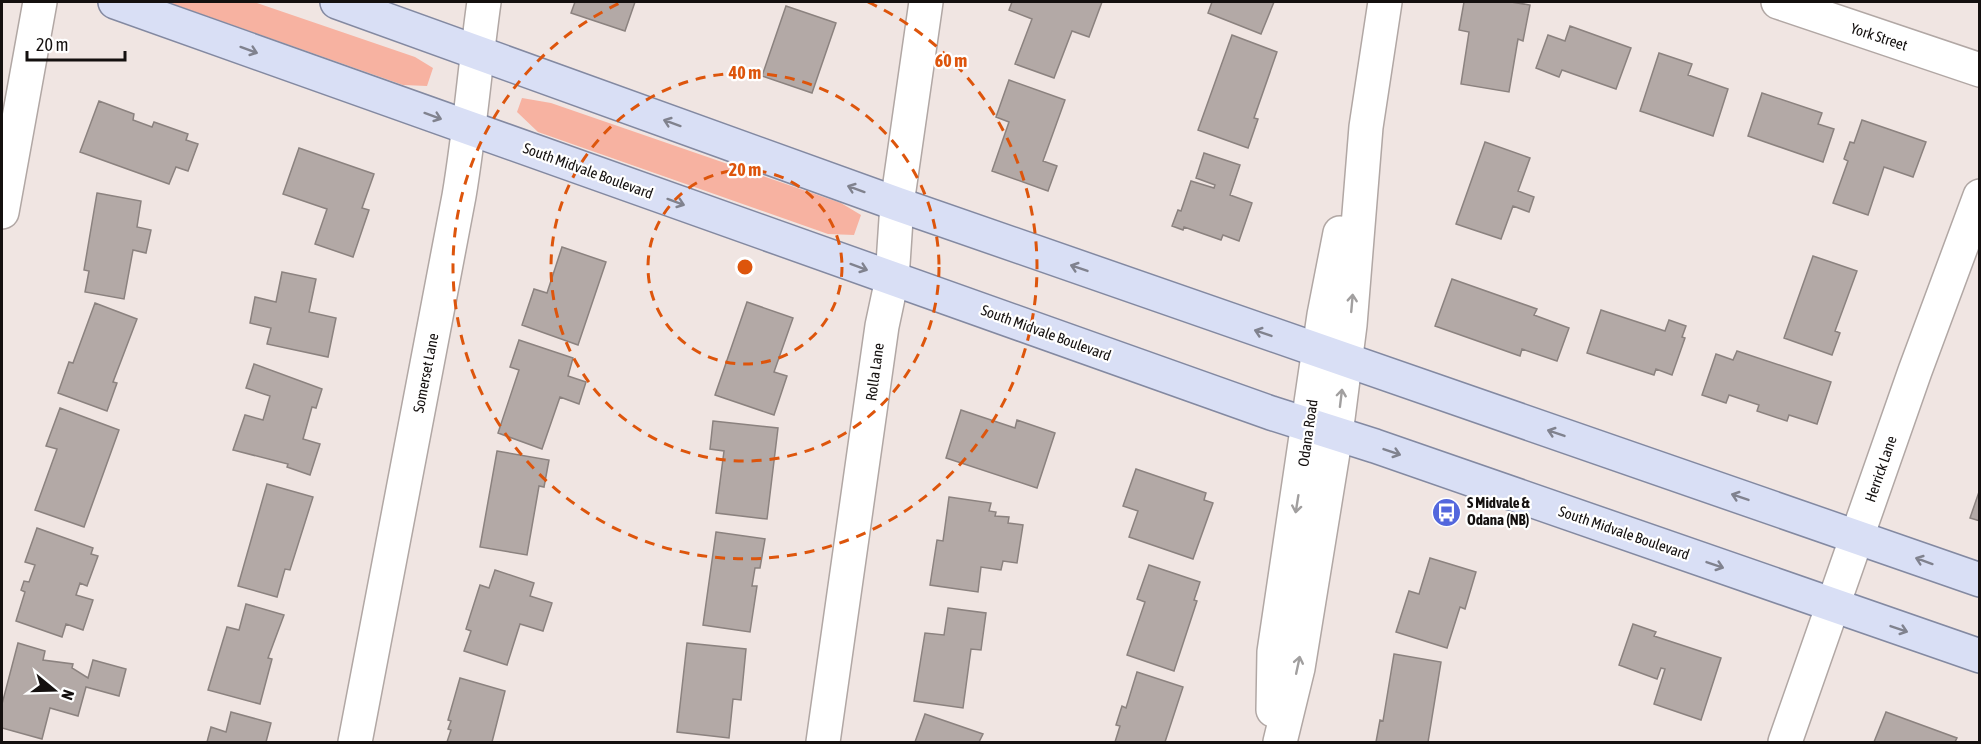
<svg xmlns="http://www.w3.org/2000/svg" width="1981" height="744" font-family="'Asap Condensed',sans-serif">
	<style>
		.green { fill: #f7b2a1 }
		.building { fill: #b3a9a6; stroke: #8b827f; stroke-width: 1.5 }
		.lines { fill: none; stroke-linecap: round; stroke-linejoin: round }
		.minor-casing { stroke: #b1a7a4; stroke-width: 36 }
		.major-casing { stroke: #8389a1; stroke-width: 36 }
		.minor { stroke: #fff; stroke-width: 33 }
		.major { stroke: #d9dff5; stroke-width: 33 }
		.oneway { stroke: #80828e }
		.oneway2 { stroke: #a19f9f }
		.ring { fill: none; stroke: #dd550c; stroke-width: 3; stroke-dasharray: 10 8 }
		.labels { text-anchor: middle; stroke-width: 4.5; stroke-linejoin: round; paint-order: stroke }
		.street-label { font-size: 15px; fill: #14100f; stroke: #fff }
		.poi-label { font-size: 15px; font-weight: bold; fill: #14100f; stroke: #fff; text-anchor: start }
		.centre { fill: #dd550c; stroke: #fff; stroke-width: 3 }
		.ring-label { font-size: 18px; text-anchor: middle; font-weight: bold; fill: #dd550c; stroke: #fff; stroke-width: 4.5; stroke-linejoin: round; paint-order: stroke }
	</style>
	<rect width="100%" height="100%" fill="#f0e5e2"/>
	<path class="green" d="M167 2H254L415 57 433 68 427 86 403 85Z
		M522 98 551 103 841 203 861 215 854 235 828 234 538 132 517 112Z"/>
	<path class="building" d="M575 2H635L625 31 571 13Z
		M1012 2H1102L1089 37 1072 31 1054 78 1015 64 1032 19 1009 10Z
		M1212 2H1274L1261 34 1208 13Z
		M1464 2H1511L1530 5 1523 41 1518 39 1509 92 1461 84 1469 32 1459 30Z
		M786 6 836 23 812 93 762 76Z
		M1570 26 1631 48 1616 89 1562 70 1559 77 1536 68 1548 35 1565 41Z
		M1232 35 1277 52 1254 118 1258 119 1248 148 1198 130Z
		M1659 53 1692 64 1688 75 1728 89 1713 136 1640 111Z
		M1009 80 1065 100 1043 161 1057 166 1048 191 992 171 1009 122 996 117Z
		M1762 93 1822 113 1818 124 1834 129 1823 162 1748 136Z
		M99 101 134 114 133 120 152 127 154 122 188 134 186 140 198 144 188 171 176 167 169 184 80 152Z
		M1862 120 1926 142 1913 177 1884 167 1868 215 1833 203 1848 161 1844 159 1850 142 1854 143Z
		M1485 142 1530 158 1518 191 1534 197 1529 212 1513 206 1501 239 1456 224Z
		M299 148 374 174 362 208 369 210 353 257 315 244 327 209 283 194Z
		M1204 153 1240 165 1230 195 1252 203 1239 241 1223 235 1221 240 1184 227 1183 230 1172 226 1178 210 1181 211 1191 181 1214 188 1215 185 1196 178Z
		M97 193 141 201 137 227 151 230 146 253 133 250 124 299 85 292 89 271 84 270Z
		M562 247 606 262 578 345 522 325 534 289 547 293Z
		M1813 256 1857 271 1835 331 1840 333 1832 355 1784 338Z
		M282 272 316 279 309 312 336 318 328 357 267 344 271 328 250 323 255 297 276 302Z
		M1452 279 1537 309 1534 315 1569 328 1557 361 1522 349 1520 356 1435 326Z
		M747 302 793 318 774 372 787 376 774 415 715 395Z
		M95 303 137 319 113 382 117 383 107 411 58 393 69 362 73 363Z
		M1601 310 1665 331 1669 320 1686 326 1682 337 1685 338 1672 375 1656 369 1654 375 1587 353Z
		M519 340 573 358 568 376 586 382 579 404 560 397 542 449 498 433 519 370 510 367Z
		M1737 351 1831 382 1817 424 1789 415 1787 421 1757 411 1759 405 1729 395 1726 403 1702 395 1716 354 1733 360Z
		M254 364 322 389 316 408 312 407 303 439 320 444 310 475 287 467 288 464 233 450 245 415 263 420 270 396 246 388Z
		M60 408 119 430 84 527 35 510 57 449 46 446Z
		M961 410 1015 428 1017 420 1055 433 1037 488 946 458Z
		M713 421 778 428 767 519 716 513 724 451 710 449Z
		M497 451 549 460 544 487 539 486 527 555 480 547Z
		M1136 469 1206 493 1204 500 1213 503 1193 559 1129 537 1138 511 1123 506Z
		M267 484 313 497 290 570 285 569 277 597 238 586Z
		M1980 489V521L1970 518Z
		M949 497 991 503 989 511 996 512 995 516 1009 517 1008 523 1023 525 1017 563 1003 561 1001 570 981 567 978 592 930 585 937 540 943 541Z
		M37 528 93 548 91 554 98 556 87 586 80 583 76 595 93 600 83 630 66 624 62 637 16 621 25 592 21 590 24 581 29 582 35 565 25 562Z
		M716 532 765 539 760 568H755L752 586H757L750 632 703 625Z
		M1430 558 1476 572 1465 609 1460 607 1447 648 1396 632 1409 591 1419 594Z
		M1149 565 1200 582 1194 600 1197 601 1174 671 1127 655 1145 602 1137 599Z
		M495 570 534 583 530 596 552 603 543 631 520 624 507 665 464 651 471 631 466 629 480 585 489 588Z
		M246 604 284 615 268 658 272 659 260 704 208 690 227 627 239 630Z
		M948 608 986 613 981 650 971 649 963 708 914 701 925 633 944 635Z
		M1633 624 1656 632 1654 636 1721 658 1701 720 1654 704 1665 669 1661 668 1657 679 1619 665Z
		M18 643 45 651 43 660 73 664 72 668 88 678 93 660 126 669 119 696 86 687 78 716 50 708 42 739 2 728V704Z
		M687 643 746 649 741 700 733 699 729 738 677 732Z
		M1394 654 1441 662 1428 742H1376L1380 720 1383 721Z
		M1137 672 1183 687 1165 742H1115L1120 726 1116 725 1122 706 1126 708Z
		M460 678 505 691 492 742H447L451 730 448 729 451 721 448 720Z
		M231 712 271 723 266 742H207L211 727 226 732Z
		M1886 712 1957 738 1955 742H1874Z
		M925 714 983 734 979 742H915Z"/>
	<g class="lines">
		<defs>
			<path id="minor" d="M1778 2 1980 70
				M2 212 40 2
				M1273 710 1274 652 1324 315 1340 233
				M355 742 459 196C470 131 475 66 484 2
				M823 742 882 326 892 279 897 204 926 2
				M1280 742 1298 668 1336 434 1350 325 1366 127 1385 2
				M1785 742 1915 371 1980 196"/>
			<path id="major" d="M115 2 1271 413 1375 446 1980 656
				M337 2 897 204 1980 580"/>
		</defs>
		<use href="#minor" class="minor-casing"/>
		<use href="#major" class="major-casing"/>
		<use href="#minor" class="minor"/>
		<use href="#major" class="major"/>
	</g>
	<defs><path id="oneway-shaft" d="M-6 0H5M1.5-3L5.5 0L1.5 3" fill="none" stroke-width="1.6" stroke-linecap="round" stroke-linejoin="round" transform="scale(1.5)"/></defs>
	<g class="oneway">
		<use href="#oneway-shaft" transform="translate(249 50) rotate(20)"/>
		<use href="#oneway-shaft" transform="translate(433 116) rotate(20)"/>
		<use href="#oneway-shaft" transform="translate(672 123) rotate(-160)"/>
		<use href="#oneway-shaft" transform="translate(856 189) rotate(-160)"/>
		<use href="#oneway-shaft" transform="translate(676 202) rotate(20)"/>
		<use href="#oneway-shaft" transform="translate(859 267) rotate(20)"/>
		<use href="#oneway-shaft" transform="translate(1079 268) rotate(-161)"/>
		<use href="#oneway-shaft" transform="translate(1263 333) rotate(-161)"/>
		<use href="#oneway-shaft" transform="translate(1556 433) rotate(-161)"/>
		<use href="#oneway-shaft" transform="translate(1392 452) rotate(19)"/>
		<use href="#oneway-shaft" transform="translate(1740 497) rotate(-161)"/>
		<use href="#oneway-shaft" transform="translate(1924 561) rotate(-160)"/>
		<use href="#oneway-shaft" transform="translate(1715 565) rotate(19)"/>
		<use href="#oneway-shaft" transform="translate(1899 629) rotate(19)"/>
	</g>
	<g class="oneway2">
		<use href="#oneway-shaft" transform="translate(1352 303) rotate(-85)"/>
		<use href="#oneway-shaft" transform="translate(1341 398) rotate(-83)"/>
		<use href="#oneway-shaft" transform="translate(1297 504) rotate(99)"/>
		<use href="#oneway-shaft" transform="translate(1298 665) rotate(-78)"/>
	</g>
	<g class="ring">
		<circle cx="745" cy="267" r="97"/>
		<circle cx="745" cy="267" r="194"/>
		<path d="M868 2A292 292 0 1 1 622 2"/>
	</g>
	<defs>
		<symbol id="bus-disc" viewBox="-11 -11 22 22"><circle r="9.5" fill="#5367dd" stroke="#fff"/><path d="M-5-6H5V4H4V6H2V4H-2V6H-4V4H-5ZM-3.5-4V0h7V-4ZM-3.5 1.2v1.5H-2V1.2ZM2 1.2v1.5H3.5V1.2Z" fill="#fff"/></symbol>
	</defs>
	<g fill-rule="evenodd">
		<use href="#bus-disc" x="1430" y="496" width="33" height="33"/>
	</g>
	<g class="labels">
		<g class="street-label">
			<text transform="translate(1879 37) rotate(18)" y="5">York Street</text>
			<text transform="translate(588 171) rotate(20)" y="5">South Midvale Boulevard</text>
			<text transform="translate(1046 333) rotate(20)" y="5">South Midvale Boulevard</text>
			<text transform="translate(875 372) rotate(-82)" y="5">Rolla Lane</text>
			<text transform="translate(426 373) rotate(-79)" y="5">Somerset Lane</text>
			<text transform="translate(1308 433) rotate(-82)" y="5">Odana Road</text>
			<text transform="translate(1881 469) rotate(-71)" y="5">Herrick Lane</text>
			<text transform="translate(1624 533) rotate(19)" y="5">South Midvale Boulevard</text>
		</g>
		<g class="poi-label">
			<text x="1467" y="508">S Midvale &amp;<tspan x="1467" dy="17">Odana (NB)</tspan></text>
		</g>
	</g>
	<circle cx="745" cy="267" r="9" class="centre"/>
	<g class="ring-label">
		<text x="951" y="67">60 m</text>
		<text x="745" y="79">40 m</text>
		<text x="745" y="176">20 m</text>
	</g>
	<rect width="1981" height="744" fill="none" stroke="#14100f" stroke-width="6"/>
	<g transform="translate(54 690) rotate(109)" stroke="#ffffff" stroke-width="4.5" paint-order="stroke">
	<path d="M0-4.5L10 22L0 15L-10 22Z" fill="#14100f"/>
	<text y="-9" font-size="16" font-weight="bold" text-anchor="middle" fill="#14100f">N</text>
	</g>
	<path d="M27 51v9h98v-9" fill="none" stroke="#14100f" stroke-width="3"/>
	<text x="36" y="51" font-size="18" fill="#14100f" stroke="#ffffff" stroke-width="4.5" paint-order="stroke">20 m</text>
</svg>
